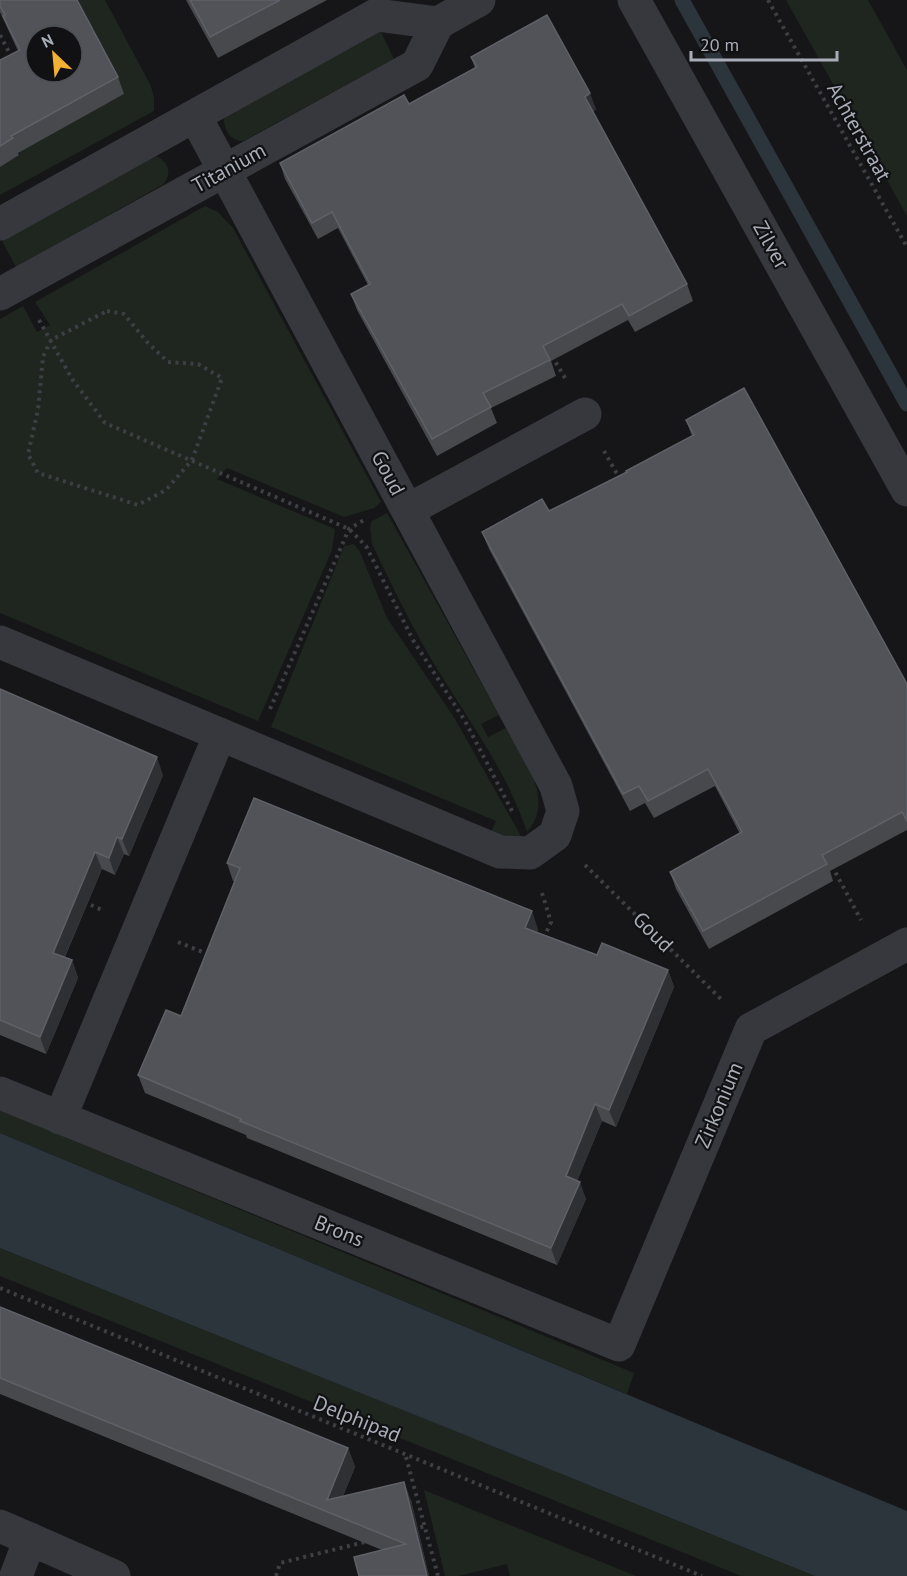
<svg xmlns="http://www.w3.org/2000/svg" width="907" height="1576" font-family="'PT Sans',sans-serif">
	<style>
		.green { fill: #1e261f }
		.water { fill: #2c353c }
		.lines { fill: none; stroke-linecap: round; stroke-linejoin: round }
		.stream { stroke: #2c353c; stroke-width: 15 }
		.path { stroke: #3d3f44; stroke-width: 4; stroke-dasharray: 3 4.5; stroke-linecap: butt }
		.minor { stroke: #37383d; stroke-width: 33 }
		.wall { fill: #47494d }
		.shaded-wall { fill: #2f3033 }
		.building { fill: #525359; stroke: #5f6168; stroke-width: 1.5; fill-rule: evenodd }
		.labels { text-anchor: middle; stroke-width: 4.5; stroke-linejoin: round; paint-order: stroke }
		.street-label { font-size: 21px; fill: #a8adb8; stroke: #111113 }
	</style>
	<rect width="100%" height="100%" fill="#161618"/>
	<path class="green" d="M74 0H105L151 86 154 98V111L0 195V165L19 155 20 151 124 94Z
		M786 0H868L907 70V216Z
		M380 30 394 59 243 141C231 141 224 131 224 119L228 115Z
		M156 156C169 162 172 172 164 184L16 267 1 239Z
		M205 206 218 212 233 228 381 502 374 508 344 517 227 468 217 479 335 529 332 550 258 721 0 613V319L23 306 37 332 50 325 35 302Z
		M387 513 499 715 481 724 488 737 506 728C523 758 556 800 527 832 504 762 457 706 422 643 404 611 388 577 372 544L370 527 372 521Z
		M354 544 360 552 387 618 455 719 521 836 505 840 490 834 496 821 271 727 344 546Z
		M0 1110 634 1373 627 1394 0 1133Z
		M0 1248 733 1543 815 1576H741L0 1276Z
		M424 1490 636 1576H510L507 1564 459 1576H445Z"/>
	<path class="water" d="M0 1133 907 1511V1576H815L0 1248Z"/>
	<g class="lines">
		<path class="stream" d="M682 0 907 404"/>
		<path class="path" d="M768 0 907 247
			M0 35 10 54V60
			M107 311 124 314 148 343 168 362 198 364 222 378 192 460 166 490 138 505 38 473 28 454 38 410 43 357 51 340Z
			M39 320 72 379 105 423 349 529 366 546 413 640 465 721 512 811
			M552 356 565 378
			M604 451 621 481
			M270 709 349 529 364 520
			M585 865 723 1001
			M832 866 861 920
			M542 893 551 922 543 940
			M84 902 102 910
			M178 942 210 955
			M0 1288 702 1576
			M406 1457 438 1576
			M413 1529 426 1526
			M276 1576 280 1563 365 1542"/>
		<path class="minor" d="M634 0 907 490
			M0 224 376 15 438 23
			M0 294 417 65 438 23 479 0
			M408 510 585 414
			M0 642 500 852 530 853 555 835 563 811 556 786 195 116
			M0 1093 619 1345 751 1029 907 944
			M60 1118 220 734
			M0 1526 114 1576
			M16 1576 30 1539"/>
	</g>
	<path class="wall" d="M0 0 118 77 124 94 18 153 19 155 0 167V60L18 51 0 12Z
		M186 0H327L218 58Z
		M471 57 596 109 593 112 687 284 693 301 635 332 628 320 551 361 556 376 491 408 497 423 437 456 357 310 351 294 368 285 338 228 318 239 285 179 280 163 409 104 475 68Z
		M686 420 907 684V830L830 871 833 881 709 949 676 889 670 872 740 834 715 786 654 818 645 803 630 811 489 549 482 532 549 511 627 472 692 436Z
		M0 689 163 775 129 856 124 854 115 875 102 869 65 957 72 960 78 978 46 1054 0 1035Z
		M227 863 538 929 537 932 597 955 668 970 674 987 616 1127 602 1121 577 1181 586 1199 557 1265 247 1138 246 1135 145 1093 138 1075 181 1016 235 881H233Z
		M0 1307 348 1448 355 1467 343 1496 411 1500 429 1576 382 1550 0 1394Z"/>
	<path class="shaded-wall" d="M590 93 596 109 591 113 585 97Z
		M157 757 163 775 129 856 122 839Z
		M117 837 124 854 115 875 109 858Z
		M95 852 102 869 59 970 53 953Z
		M532 911 538 929 531 945 525 928Z
		M72 960 78 978 46 1054 40 1037Z
		M668 970 674 987 616 1127 609 1110Z
		M595 1104 602 1121 572 1194 566 1176Z
		M580 1182 586 1199 557 1265 551 1248Z
		M348 1448 355 1467 335 1515 327 1500Z
		M404 1482 411 1500 429 1576H427Z"/>
	<path class="building" d="M0 0H77L118 77 11 136 13 138 0 146V60L20 50 3 16 5 15 0 6ZM36 36H72V72H36Z
		M190 0H280L210 37Z
		M547 15 590 93 585 97 687 284 629 316 622 304 543 346 550 360 483 393 491 407 432 439 351 294 370 284 332 212 312 223 280 163 404 95 409 104 477 67 471 57Z
		M744 388 907 684V821L902 812 822 855 827 864 703 931 670 872 742 832 708 769 648 801 639 786 623 794 482 532 542 499 549 511 627 472 626 471 694 435 686 420Z
		M0 689 157 757 122 839 117 837 109 858 95 852 53 953 72 960 40 1037 0 1020Z
		M254 798 532 911 525 928 597 955 602 943 668 970 609 1110 595 1104 566 1176 580 1182 551 1248 240 1121 241 1119 138 1075 166 1010 181 1016 240 868 227 863Z
		M0 1307 348 1448 327 1500 404 1482 427 1576H359L354 1557 406 1544 0 1378Z"/>
	<g class="labels">
		<g class="street-label">
			<text transform="translate(859 132) rotate(61)" y="7">Achterstraat</text>
			<text transform="translate(229 168) rotate(-29)" y="7">Titanium</text>
			<text transform="translate(771 245) rotate(61)" y="7">Zilver</text>
			<text transform="translate(388 473) rotate(62)" y="7">Goud</text>
			<text transform="translate(653 932) rotate(45)" y="7">Goud</text>
			<text transform="translate(719 1105) rotate(-67)" y="7">Zirkonium</text>
			<text transform="translate(339 1231) rotate(22)" y="7">Brons</text>
			<text transform="translate(357 1419) rotate(22)" y="7">Delphipad</text>
		</g>
	</g>
	<g transform="translate(54 54) rotate(334)"><circle r="28" fill="#111113" stroke="#4d4f55" stroke-width="1.5"/>
	<path d="M0-4.5L10 22L0 15L-10 22Z" fill="#f2b134"/>
	<text y="-9" font-size="16" font-weight="bold" text-anchor="middle" fill="#a8adb8">N</text>
	</g>
	<path d="M691 51v9h146v-9" fill="none" stroke="#a8adb8" stroke-width="3"/>
	<text x="700" y="51" font-size="18" fill="#a8adb8" stroke="#111113" stroke-width="4.5" paint-order="stroke">20 m</text>
</svg>
